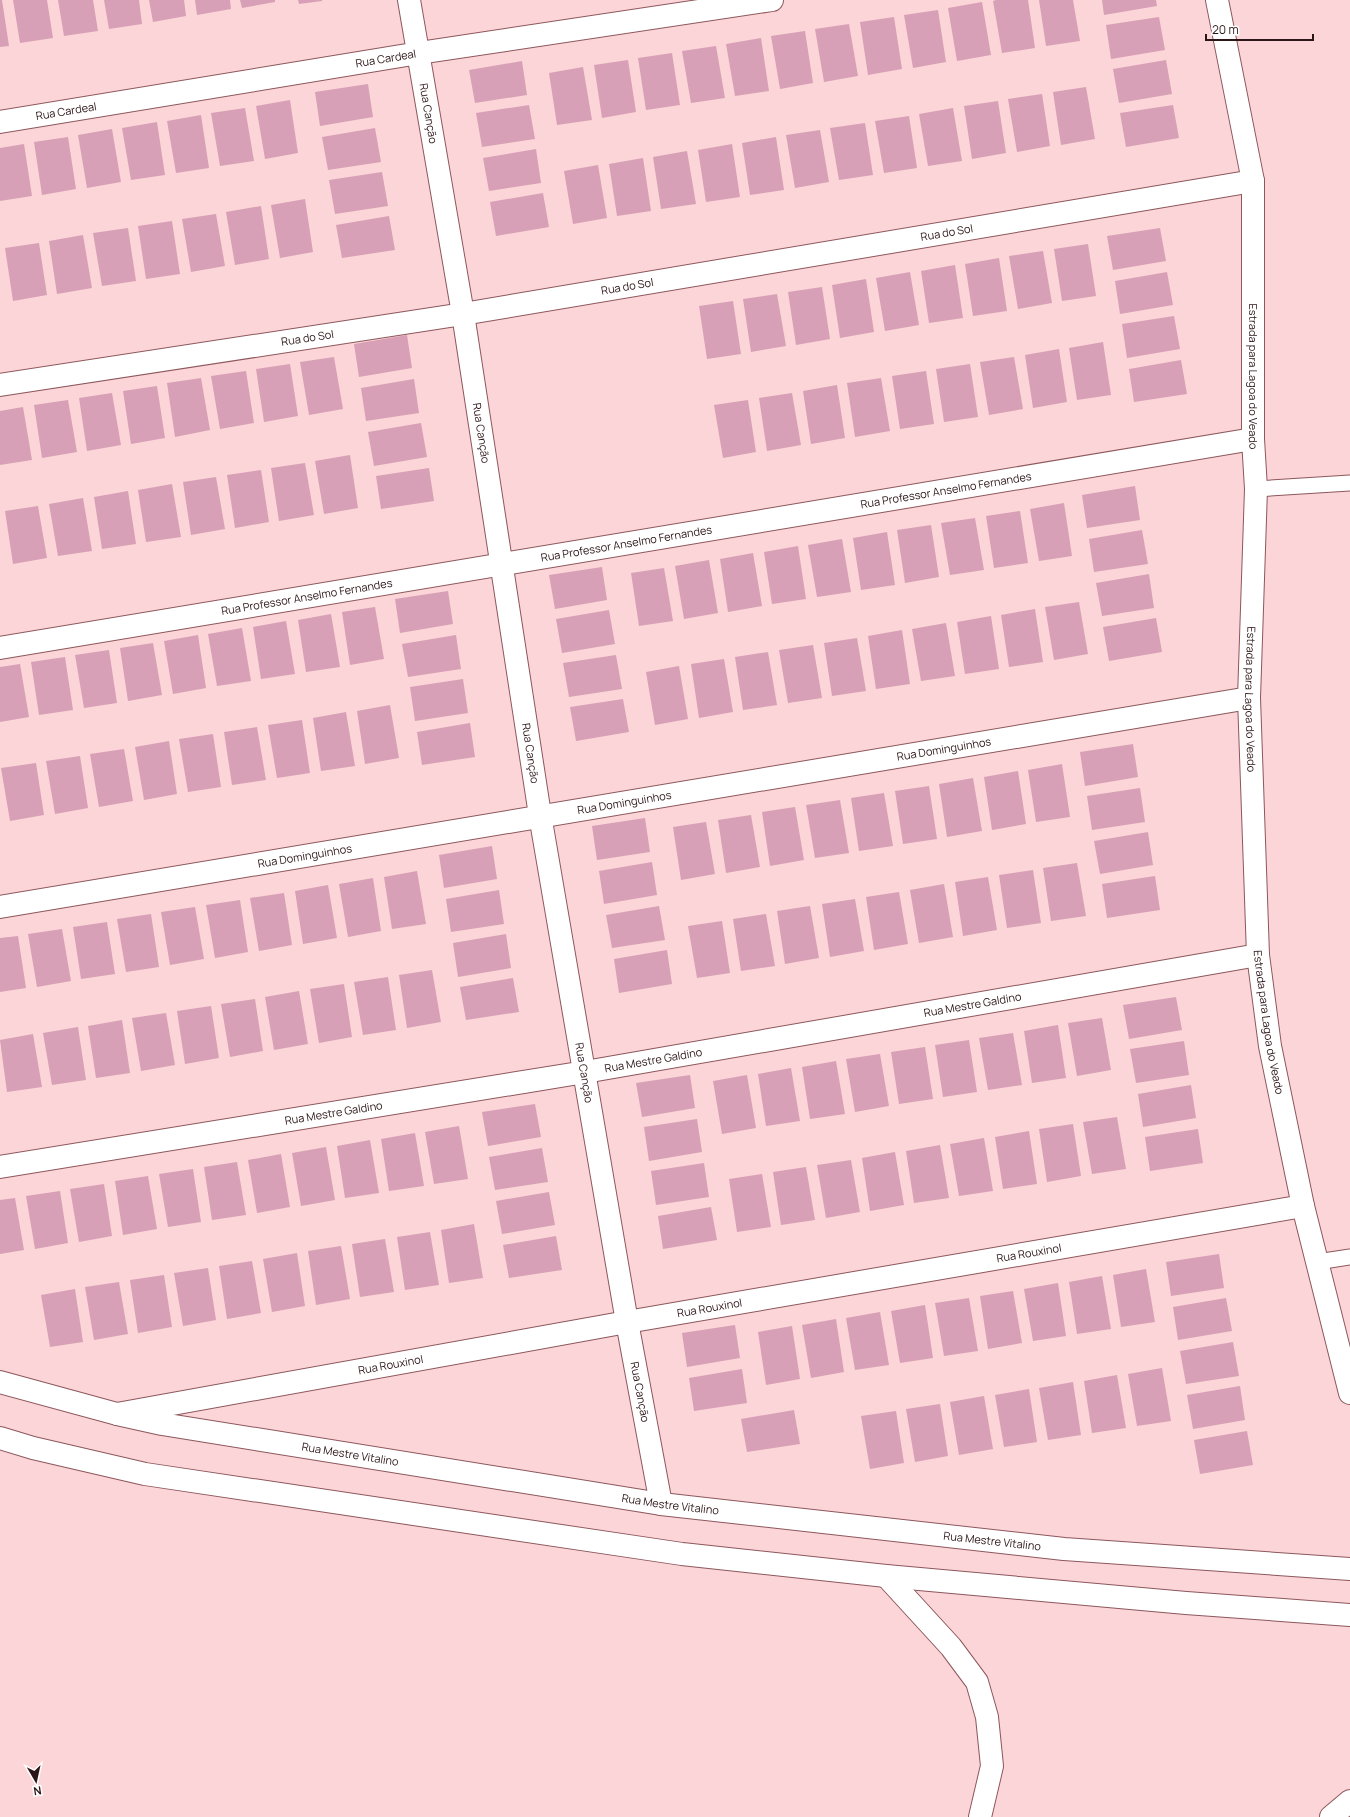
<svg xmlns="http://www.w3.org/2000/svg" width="1350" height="1817" font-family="Manrope,sans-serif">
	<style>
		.building { fill: #d8a0b6 }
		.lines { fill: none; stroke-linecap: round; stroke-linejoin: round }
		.lane-casing { stroke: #8d575c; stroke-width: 17 }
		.street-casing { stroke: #8d575c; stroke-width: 24 }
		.secondary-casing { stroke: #8d575c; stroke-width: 24 }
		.lane { stroke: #fff; stroke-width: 15 }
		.street { stroke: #fff; stroke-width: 22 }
		.secondary { stroke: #fff; stroke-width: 22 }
		.labels { text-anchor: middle; stroke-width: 3; stroke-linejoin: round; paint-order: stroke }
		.street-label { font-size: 11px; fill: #2b1517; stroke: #fff }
	</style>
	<rect width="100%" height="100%" fill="#fbd5d7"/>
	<path class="building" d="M0 0H2L9 46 0 47Z
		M13 0H47L53 38 20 43Z
		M58 0H93L98 31 64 36Z
		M104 0H139L142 24 109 29Z
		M149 0H184L186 16 153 22Z
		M195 0H230L231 9 197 15Z
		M240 0H275V2L242 8Z
		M298 0H322V1L299 4Z
		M996 0H1028L1035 48 1002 53 993 1Z
		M1039 0H1073L1080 41 1046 46Z
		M1102 0H1156L1157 6 1104 15Z
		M982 2 991 55 957 61 948 8Z
		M938 10 946 62 913 68 904 15Z
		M894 17 902 69 868 75 860 22Z
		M1159 17 1165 50 1111 59 1106 25Z
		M849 24 858 76 824 82 815 29Z
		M805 31 813 83 780 89 771 36Z
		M761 38 769 91 735 96 726 44Z
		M716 46 725 98 691 103 682 51Z
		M672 53 680 105 646 110 638 58Z
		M628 60 636 112 602 118 594 65Z
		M1166 60 1172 94 1119 103 1113 69Z
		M522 61 527 95 475 103 469 70Z
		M583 67 592 120 557 125 549 73Z
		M368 84 373 117 320 126 315 92Z
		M1086 87 1095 139 1061 145 1053 92Z
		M1042 94 1050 146 1017 152 1008 99Z
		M290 100 298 153 265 159 256 106Z
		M998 101 1006 153 972 159 964 106Z
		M529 105 535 139 482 147 476 113Z
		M1173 105 1179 138 1126 147 1120 113Z
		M245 108 254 161 220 166 211 113Z
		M953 108 962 161 928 166 919 114Z
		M201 115 209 168 176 173 167 121Z
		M909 116 917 168 884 173 875 121Z
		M157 122 165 175 131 180 122 128Z
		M865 123 873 175 839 180 830 128Z
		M375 128 381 162 328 170 322 137Z
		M112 129 121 182 87 188 78 135Z
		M820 130 829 182 795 188 786 135Z
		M68 137 76 189 42 195 34 142Z
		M776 137 784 190 750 195 742 143Z
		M24 144 32 196 0 201V148Z
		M732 144 740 197 706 202 698 150Z
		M536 149 541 183 489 191 483 158Z
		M687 151 696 204 661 209 653 157Z
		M643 158 651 211 617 216 609 164Z
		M598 165 607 218 573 224 564 171Z
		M382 172 388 206 335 214 329 180Z
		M543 193 549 227 496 236 490 202Z
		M305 199 313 252 280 258 271 205Z
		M261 206 269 259 235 265 226 212Z
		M216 214 225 266 191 272 182 219Z
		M389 216 395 250 342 258 336 225Z
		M172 221 180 274 146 279 138 226Z
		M128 228 136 281 102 286 93 233Z
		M1160 228 1166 261 1113 270 1107 236Z
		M83 235 92 288 57 294 49 241Z
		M39 243 47 295 13 301 5 248Z
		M1088 244 1096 296 1062 301 1054 249Z
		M1043 251 1052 303 1018 309 1009 256Z
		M999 258 1007 311 973 316 965 264Z
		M955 265 963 318 929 323 921 271Z
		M910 272 919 325 885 331 876 278Z
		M1167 272 1173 305 1120 314 1115 281Z
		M866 279 874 332 840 338 832 285Z
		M822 287 830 339 796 345 788 292Z
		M777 294 786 346 751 352 743 299Z
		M733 301 741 354 707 359 699 306Z
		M1174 316 1180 349 1127 358 1122 324Z
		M407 335 412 368 359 377 354 344Z
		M1103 342 1111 395 1077 400 1069 348Z
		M1059 349 1067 402 1033 408 1025 355Z
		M334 357 343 409 309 415 300 362Z
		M1014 357 1023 409 989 415 980 362Z
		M1181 360 1187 394 1134 402 1129 369Z
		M290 364 298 416 264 422 256 369Z
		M970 364 978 417 944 422 936 369Z
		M246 371 254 423 220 429 211 376Z
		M926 371 934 424 900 429 892 376Z
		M201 378 210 430 175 437 167 383Z
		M881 378 890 431 855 437 847 383Z
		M414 379 419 413 366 421 361 388Z
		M837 385 845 438 811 444 803 391Z
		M157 386 165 438 131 444 123 391Z
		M112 393 121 445 87 451 79 398Z
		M792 393 801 445 767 451 759 398Z
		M68 400 77 452 42 458 34 405Z
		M748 400 756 452 723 458 714 405Z
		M23 407 32 460 0 465V411Z
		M421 423 427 457 374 466 368 432Z
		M350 455 358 508 324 514 315 461Z
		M305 463 314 515 279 521 271 468Z
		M429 468 434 501 381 509 376 476Z
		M261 470 269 522 235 528 227 475Z
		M216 477 225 529 191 535 183 482Z
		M172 484 181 537 146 542 138 490Z
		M1135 486 1140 520 1087 528 1082 495Z
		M128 491 136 544 102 549 94 497Z
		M83 498 92 551 58 556 49 504Z
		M1064 503 1072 556 1039 561 1030 509Z
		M38 506 47 558 13 564 5 511Z
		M1020 511 1028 563 994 568 986 516Z
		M975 518 984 570 950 575 941 523Z
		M931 525 939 577 905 583 897 530Z
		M1142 530 1148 564 1094 572 1089 539Z
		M887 532 895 585 861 590 853 538Z
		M842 539 851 592 817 597 808 545Z
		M798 546 806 599 772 604 764 552Z
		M753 553 762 606 728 612 720 559Z
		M709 560 718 613 684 619 675 566Z
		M602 567 607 600 555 609 549 575Z
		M664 568 673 621 639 626 631 573Z
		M1149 574 1154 608 1102 616 1096 583Z
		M448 591 453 624 400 633 395 599Z
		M1079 602 1088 654 1054 660 1045 607Z
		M375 607 384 659 350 665 342 612Z
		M1035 609 1043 662 1009 667 1001 615Z
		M609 610 615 644 562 653 556 619Z
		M331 614 340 667 306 672 298 620Z
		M991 616 999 669 965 674 957 622Z
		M1156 618 1162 652 1109 661 1103 627Z
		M286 621 295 674 261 679 253 627Z
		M946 623 955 676 921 681 912 629Z
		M242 628 251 681 217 686 208 634Z
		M902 630 910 684 876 689 868 636Z
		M198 635 206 688 173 694 164 641Z
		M456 635 461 669 408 677 402 644Z
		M857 638 866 691 832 696 824 643Z
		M153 643 162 695 128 701 120 648Z
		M813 645 822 698 788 703 779 650Z
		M109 650 117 703 84 708 75 655Z
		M768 652 777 705 743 710 735 657Z
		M616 655 622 689 569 697 563 663Z
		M65 657 73 710 39 715 31 662Z
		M724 659 733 712 699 718 691 664Z
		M20 664 29 717 0 722V667Z
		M679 666 688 719 655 725 646 672Z
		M463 679 468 713 415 721 410 687Z
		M623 699 629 732 576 741 570 707Z
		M390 705 399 758 365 764 357 711Z
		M346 712 355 766 321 771 313 718Z
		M302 720 310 773 277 778 268 725Z
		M470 723 475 757 422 765 417 732Z
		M257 727 266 780 232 785 224 732Z
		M213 734 221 787 188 792 179 739Z
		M169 741 177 794 144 800 135 747Z
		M1133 744 1138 777 1085 786 1080 752Z
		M124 749 133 801 99 807 90 754Z
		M80 756 88 808 55 814 46 761Z
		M36 763 44 815 10 821 1 768Z
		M1062 764 1070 817 1036 822 1028 770Z
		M1018 771 1026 824 992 830 984 777Z
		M973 778 982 831 947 837 939 784Z
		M929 786 937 839 903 844 895 791Z
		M1140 788 1145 822 1092 830 1087 796Z
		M884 793 893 846 859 851 851 798Z
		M840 800 849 853 815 858 806 805Z
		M795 807 804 860 770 866 762 812Z
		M751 815 760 867 726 873 718 820Z
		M645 818 650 852 597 860 592 826Z
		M706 822 715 874 681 880 673 827Z
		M1148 832 1153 865 1100 874 1094 841Z
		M492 846 497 879 444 888 439 855Z
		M652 862 657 895 604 904 599 871Z
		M1077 863 1086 916 1051 921 1043 868Z
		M1033 870 1041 923 1007 928 999 875Z
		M417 871 426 924 392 929 384 877Z
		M1155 876 1160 910 1107 918 1102 884Z
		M988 877 997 930 963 936 955 882Z
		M373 878 381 931 348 937 339 884Z
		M944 884 953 937 919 943 910 890Z
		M328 885 337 938 303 944 295 891Z
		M499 890 504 924 451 932 446 899Z
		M899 892 908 944 874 950 866 897Z
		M284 893 292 945 259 951 250 898Z
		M855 899 864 951 830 957 822 904Z
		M240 900 248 952 215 958 206 905Z
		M659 906 665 940 612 948 606 915Z
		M810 906 819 958 785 964 777 911Z
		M195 907 204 959 170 965 161 912Z
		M151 914 159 967 126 972 117 919Z
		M766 914 775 966 741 971 733 919Z
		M722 921 730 973 697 978 688 926Z
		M107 922 115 974 81 979 73 927Z
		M62 929 71 981 37 987 28 934Z
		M506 934 511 968 458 977 453 943Z
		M18 936 26 988 0 992V938Z
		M667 950 672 984 619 993 614 959Z
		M432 970 441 1022 407 1028 399 975Z
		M388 977 396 1030 363 1035 354 982Z
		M513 978 519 1012 466 1020 460 987Z
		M344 984 352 1037 319 1043 310 989Z
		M299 991 308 1044 274 1050 265 997Z
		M1176 997 1182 1030 1129 1039 1123 1005Z
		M255 999 263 1051 230 1057 221 1004Z
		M211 1006 219 1058 185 1064 177 1011Z
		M166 1013 175 1065 141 1071 132 1018Z
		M1102 1018 1111 1070 1077 1076 1068 1023Z
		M122 1020 130 1073 96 1078 88 1026Z
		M1058 1025 1066 1078 1032 1083 1024 1031Z
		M78 1027 86 1080 52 1085 43 1033Z
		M1013 1033 1022 1085 988 1090 979 1038Z
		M33 1034 42 1087 7 1092 0 1040Z
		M969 1040 977 1092 943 1097 935 1045Z
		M1184 1041 1189 1075 1136 1083 1130 1049Z
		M925 1047 933 1099 899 1104 891 1052Z
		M880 1054 889 1106 855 1112 846 1059Z
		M836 1061 845 1114 810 1119 802 1067Z
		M791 1068 800 1121 766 1126 758 1074Z
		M690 1075 695 1108 642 1117 636 1083Z
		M747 1075 756 1128 722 1134 713 1081Z
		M1191 1085 1196 1118 1143 1127 1138 1094Z
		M535 1104 541 1137 488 1146 482 1112Z
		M1117 1117 1126 1169 1092 1174 1083 1122Z
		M697 1119 702 1152 649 1161 644 1127Z
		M1073 1124 1081 1176 1047 1182 1039 1129Z
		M459 1126 468 1179 434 1184 425 1132Z
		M1198 1129 1203 1163 1150 1171 1145 1137Z
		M1029 1131 1037 1184 1003 1189 995 1137Z
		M415 1133 424 1186 389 1191 381 1139Z
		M984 1138 993 1191 959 1196 950 1144Z
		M370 1140 379 1193 345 1198 337 1146Z
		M940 1145 949 1198 914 1203 906 1151Z
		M326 1147 335 1200 301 1206 292 1153Z
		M542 1148 548 1182 495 1190 489 1157Z
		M895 1152 904 1205 870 1211 862 1158Z
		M281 1154 290 1207 257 1213 248 1160Z
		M851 1160 860 1212 826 1218 817 1165Z
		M237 1162 246 1215 212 1220 204 1167Z
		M704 1163 709 1197 656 1205 651 1171Z
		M806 1167 815 1220 781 1225 773 1172Z
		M193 1169 201 1222 168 1227 159 1174Z
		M762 1174 771 1227 737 1232 729 1179Z
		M148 1176 157 1229 123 1235 115 1181Z
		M104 1184 112 1236 79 1242 70 1189Z
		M60 1191 68 1243 35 1249 26 1196Z
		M549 1192 555 1225 502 1234 496 1201Z
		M15 1198 24 1250 0 1254V1200Z
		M711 1207 717 1240 663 1249 658 1216Z
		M474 1224 483 1278 449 1283 441 1230Z
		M430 1232 439 1285 405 1290 397 1237Z
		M556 1236 562 1270 509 1278 503 1245Z
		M385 1239 394 1292 360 1297 352 1244Z
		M341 1246 350 1299 316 1305 308 1251Z
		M297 1253 305 1306 272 1312 263 1259Z
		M1219 1254 1224 1288 1171 1296 1166 1262Z
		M252 1261 261 1313 227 1319 219 1266Z
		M208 1268 216 1320 183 1326 174 1273Z
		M1146 1269 1155 1322 1121 1327 1113 1275Z
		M164 1275 172 1327 138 1333 130 1280Z
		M1102 1276 1111 1329 1077 1334 1069 1282Z
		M119 1282 128 1334 94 1340 85 1287Z
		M1058 1283 1066 1336 1033 1341 1024 1289Z
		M75 1289 83 1342 50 1347 41 1295Z
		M1013 1291 1022 1343 988 1349 980 1296Z
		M969 1298 978 1351 944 1356 935 1303Z
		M1226 1298 1232 1331 1178 1340 1173 1307Z
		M925 1305 933 1358 900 1363 891 1311Z
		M880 1312 889 1365 855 1370 846 1318Z
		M836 1319 844 1372 811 1378 802 1325Z
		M735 1325 740 1358 687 1367 682 1333Z
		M792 1326 800 1379 766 1385 758 1332Z
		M1233 1342 1239 1376 1186 1384 1180 1351Z
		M1162 1368 1171 1421 1137 1426 1128 1374Z
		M742 1369 747 1403 694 1411 689 1378Z
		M1117 1375 1126 1428 1092 1433 1084 1381Z
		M1073 1382 1081 1435 1048 1440 1039 1388Z
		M1240 1386 1245 1420 1193 1429 1187 1395Z
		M1029 1389 1037 1442 1004 1447 995 1395Z
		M984 1396 993 1449 959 1455 950 1402Z
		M940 1404 948 1456 915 1462 906 1409Z
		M794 1410 800 1444 747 1452 741 1419Z
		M896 1411 904 1463 870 1469 861 1416Z
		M1247 1431 1253 1465 1200 1474 1194 1440Z"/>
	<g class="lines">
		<defs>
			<path id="lane" d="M1256 489 1350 483
				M1317 1262 1350 1257"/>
			<g id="street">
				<path id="s1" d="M409 0 463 314 540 815 627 1322 661 1504"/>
				<path id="s2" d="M1217 0 1253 181V439L1256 489 1249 698 1258 955 1270 1046 1303 1206 1350 1393"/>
				<path id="s3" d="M0 122 419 53 772 0"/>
				<path id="s4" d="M0 385 463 314 1253 181"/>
				<path id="s5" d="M0 648 1253 439"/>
				<path id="s6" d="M0 907 1249 698"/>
				<path id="s7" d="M0 1167 585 1072 1258 955"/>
				<path id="s8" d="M117 1414 627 1322 1303 1206"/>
				<path d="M886 1576 951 1647 977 1682 987 1717 992 1766 980 1817"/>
				<path d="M1331 1817 1350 1801"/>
			</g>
			<g id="secondary">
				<path id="s9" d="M0 1382 117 1414 162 1424 661 1504 1064 1549 1350 1569"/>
				<path d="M0 1438 33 1448 145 1474 682 1554 886 1576 1186 1603 1350 1615"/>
			</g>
		</defs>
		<use href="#lane" class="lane-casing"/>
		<use href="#street" class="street-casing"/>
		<use href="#secondary" class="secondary-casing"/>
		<use href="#lane" class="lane"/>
		<use href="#street" class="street"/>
		<use href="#secondary" class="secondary"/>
	</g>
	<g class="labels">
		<g class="street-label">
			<text dy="4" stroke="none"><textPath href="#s3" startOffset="391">Rua Cardeal</textPath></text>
			<text dy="4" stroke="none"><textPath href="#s3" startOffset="67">Rua Cardeal</textPath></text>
			<text dy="4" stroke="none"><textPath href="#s1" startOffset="115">Rua Canção</textPath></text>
			<text dy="4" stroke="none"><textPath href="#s4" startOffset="959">Rua do Sol</textPath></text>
			<text dy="4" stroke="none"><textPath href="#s4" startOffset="635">Rua do Sol</textPath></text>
			<text dy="4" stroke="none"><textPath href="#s4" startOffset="311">Rua do Sol</textPath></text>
			<text dy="4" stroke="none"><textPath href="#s2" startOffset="380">Estrada para Lagoa do Veado</textPath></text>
			<text dy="4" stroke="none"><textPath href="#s1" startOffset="439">Rua Canção</textPath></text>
			<text dy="4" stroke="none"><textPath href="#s5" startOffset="959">Rua Professor Anselmo Fernandes</textPath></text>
			<text dy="4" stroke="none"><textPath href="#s5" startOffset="635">Rua Professor Anselmo Fernandes</textPath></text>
			<text dy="4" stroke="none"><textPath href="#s5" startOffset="311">Rua Professor Anselmo Fernandes</textPath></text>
			<text dy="4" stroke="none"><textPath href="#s2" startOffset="703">Estrada para Lagoa do Veado</textPath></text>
			<text dy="4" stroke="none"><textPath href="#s6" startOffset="957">Rua Dominguinhos</textPath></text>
			<text dy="4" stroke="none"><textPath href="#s1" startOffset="763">Rua Canção</textPath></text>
			<text dy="4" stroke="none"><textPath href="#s6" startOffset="633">Rua Dominguinhos</textPath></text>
			<text dy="4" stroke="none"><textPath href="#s6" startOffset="309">Rua Dominguinhos</textPath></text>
			<text dy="4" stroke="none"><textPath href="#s7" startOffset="986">Rua Mestre Galdino</textPath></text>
			<text dy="4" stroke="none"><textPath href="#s2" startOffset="1027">Estrada para Lagoa do Veado</textPath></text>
			<text dy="4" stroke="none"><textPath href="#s7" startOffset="662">Rua Mestre Galdino</textPath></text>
			<text dy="4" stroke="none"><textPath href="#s1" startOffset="1087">Rua Canção</textPath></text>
			<text dy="4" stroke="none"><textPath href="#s7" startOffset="338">Rua Mestre Galdino</textPath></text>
			<text dy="4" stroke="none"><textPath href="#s8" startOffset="926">Rua Rouxinol</textPath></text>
			<text dy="4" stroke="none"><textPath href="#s8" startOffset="602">Rua Rouxinol</textPath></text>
			<text dy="4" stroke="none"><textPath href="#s8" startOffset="278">Rua Rouxinol</textPath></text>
			<text dy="4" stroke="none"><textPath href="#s1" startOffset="1411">Rua Canção</textPath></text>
			<text dy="4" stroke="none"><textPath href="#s9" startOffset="358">Rua Mestre Vitalino</textPath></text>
			<text dy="4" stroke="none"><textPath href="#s9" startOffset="682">Rua Mestre Vitalino</textPath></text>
			<text dy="4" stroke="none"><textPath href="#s9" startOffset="1006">Rua Mestre Vitalino</textPath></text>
		</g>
	</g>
	<g transform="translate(36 1781) rotate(171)" stroke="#ffffff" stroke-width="3" paint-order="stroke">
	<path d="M0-3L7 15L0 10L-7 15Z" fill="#2b1517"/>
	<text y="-6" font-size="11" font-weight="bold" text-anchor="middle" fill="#2b1517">N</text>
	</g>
	<path d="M1206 34v6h107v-6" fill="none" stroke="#2b1517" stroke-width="2"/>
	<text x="1212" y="34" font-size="12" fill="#2b1517" stroke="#ffffff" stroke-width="3" paint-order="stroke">20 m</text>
</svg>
